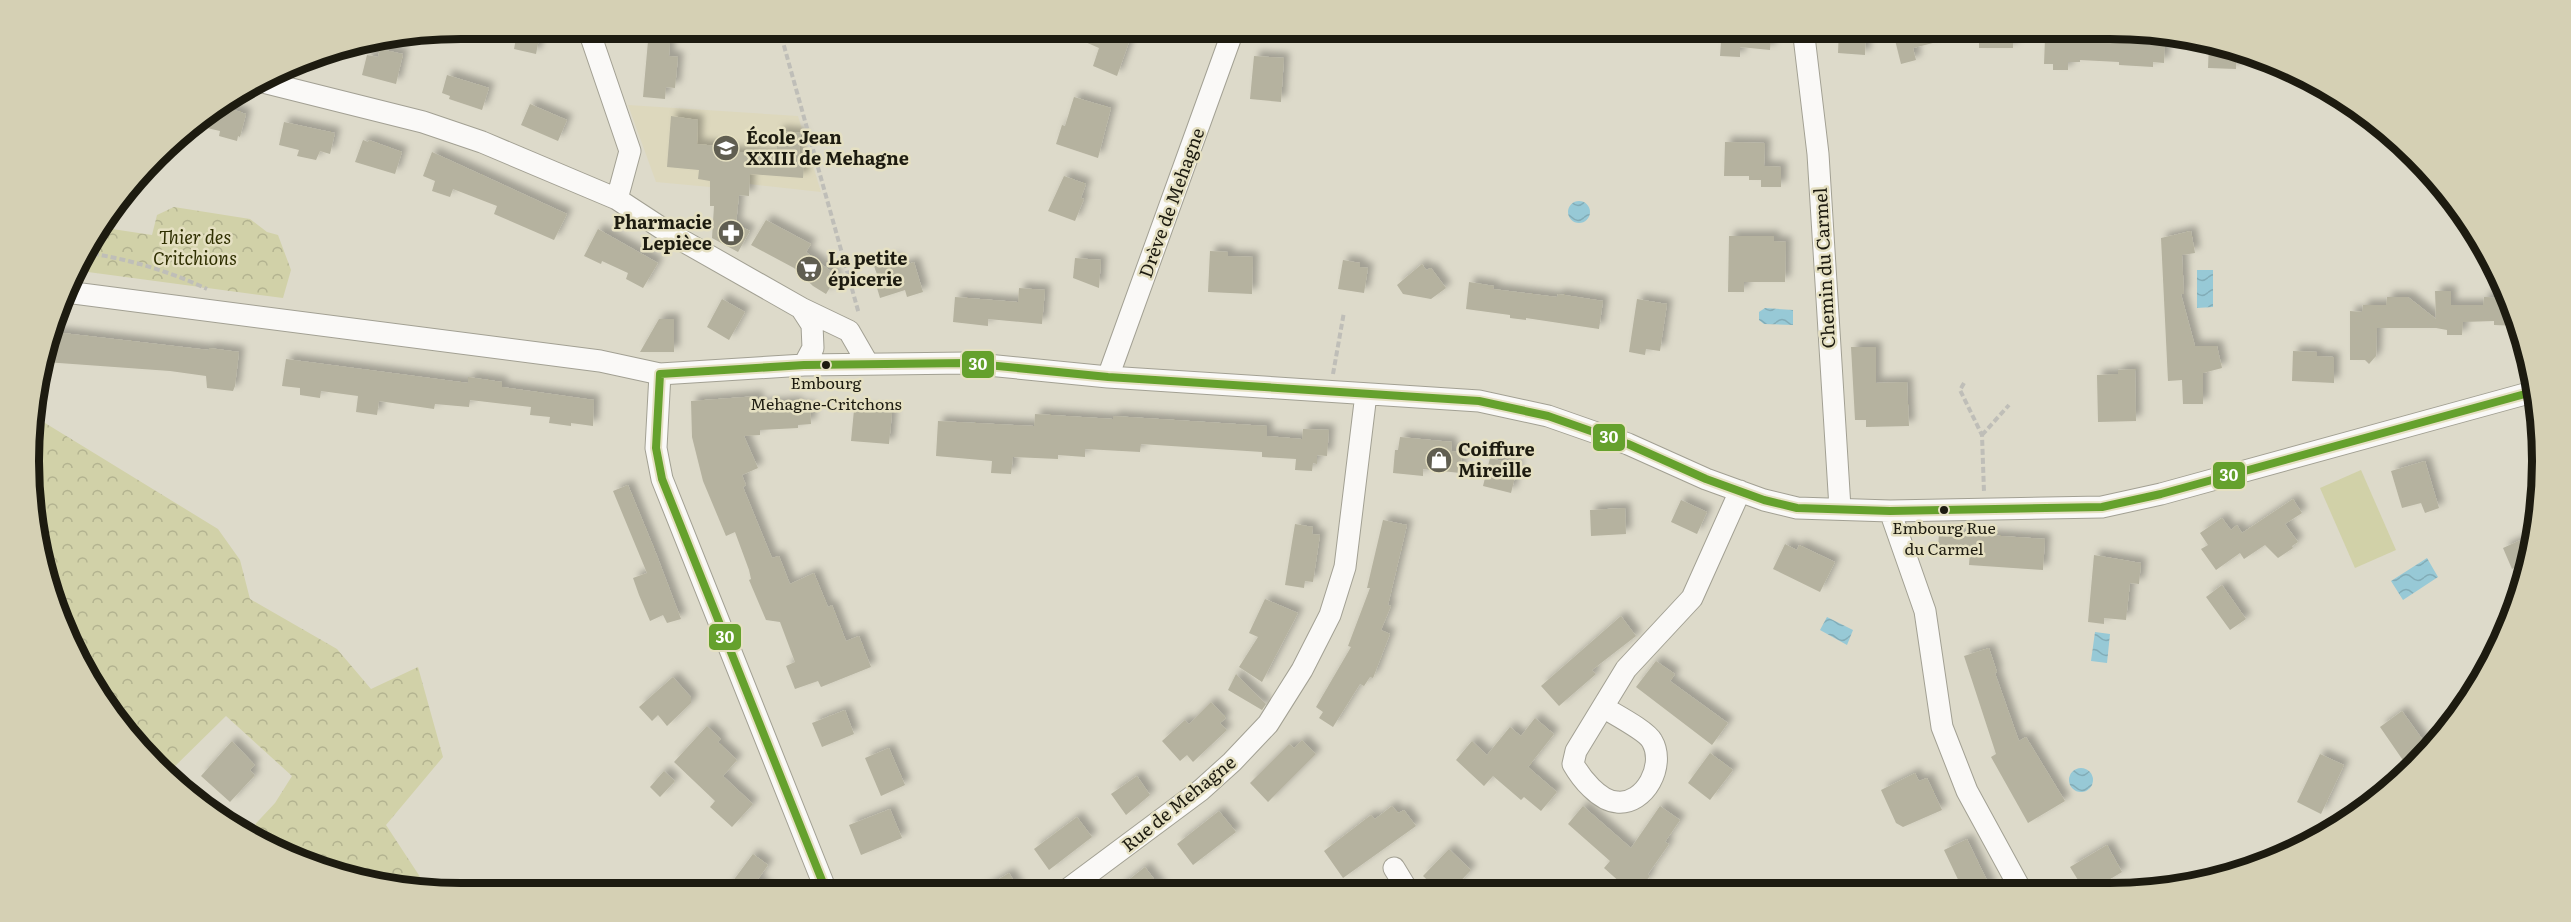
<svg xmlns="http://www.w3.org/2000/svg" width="2571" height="922" font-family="Literata,serif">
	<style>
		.built { fill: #ddd8bd }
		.forest { fill: url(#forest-crowns) }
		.pitch { fill: #d1d1a8 }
		.water { fill: url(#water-waves) }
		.building { fill: #b5b29f; filter: url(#shadow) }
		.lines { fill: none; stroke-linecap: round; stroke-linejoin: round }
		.minor-casing { stroke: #a2a093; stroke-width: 23 }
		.path { stroke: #bfbeb8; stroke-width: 4; stroke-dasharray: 6 3; stroke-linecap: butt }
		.minor { stroke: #faf9f7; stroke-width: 21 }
		.bus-1-casing { stroke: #e5e0c2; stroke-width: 12 }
		.bus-1 { stroke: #65a12d; stroke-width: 8 }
		.bus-dot { fill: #1d1b10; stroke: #e5e0c2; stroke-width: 2 }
		.labels { text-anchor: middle; stroke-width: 5; stroke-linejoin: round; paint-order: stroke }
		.bus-label { font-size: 16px; fill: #1d1b10; stroke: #e5e0c2 }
		.poi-label { font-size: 18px; font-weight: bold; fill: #1d1b10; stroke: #e5e0c2; text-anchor: start }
		.street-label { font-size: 18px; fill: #1d1b10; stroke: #e5e0c2 }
		.park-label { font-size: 18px; font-style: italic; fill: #2f2f00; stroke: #e5e0c2 }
		.rim { fill: none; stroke: #1d1b10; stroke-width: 8 }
		.line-badge { stroke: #e5e0c2; stroke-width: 2 }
		.badge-label { font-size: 16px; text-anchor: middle; font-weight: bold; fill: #fff }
	</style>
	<defs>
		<pattern id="forest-crowns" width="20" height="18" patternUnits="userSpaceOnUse" patternTransform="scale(1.5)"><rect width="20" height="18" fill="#d1d1a8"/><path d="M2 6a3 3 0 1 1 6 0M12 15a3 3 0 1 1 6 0" fill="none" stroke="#b3b390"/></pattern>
		<pattern id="water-waves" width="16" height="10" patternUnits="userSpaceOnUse" patternTransform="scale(1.5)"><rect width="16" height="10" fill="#97c9d6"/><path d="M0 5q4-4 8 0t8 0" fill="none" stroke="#82acb7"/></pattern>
		<filter id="shadow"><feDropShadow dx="5.5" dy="-5.5" stdDeviation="3" flood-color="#0004"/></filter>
	</defs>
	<rect width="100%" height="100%" fill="#dddaca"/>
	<path class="built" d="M628 105 798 116 821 192 749 184 710 182V187L656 182Z"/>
	<path class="forest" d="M174 207 250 219 267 232 278 235 291 270 283 298 73 270 99 227 152 235 157 215Z
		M32 415 218 529 240 560 250 599 337 649 371 689 418 667 443 757 386 825 428 889 349 879 247 833 275 803 292 776 226 716 166 775 169 778 155 767 102 702 43 573 29 489Z"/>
	<path class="pitch" d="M2361 470 2396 550 2355 568 2320 488Z"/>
	<path class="water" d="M1568 212a11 11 0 1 1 22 0a11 11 0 1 1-22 0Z
		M2197 270H2213V307L2197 308Z
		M1765 308 1793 310V325L1764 324 1759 320V312Z
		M2427 558 2438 577 2403 600 2391 581Z
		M1827 617 1853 630 1847 645 1820 630Z
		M2095 632 2110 634 2107 663 2091 661Z
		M2069 780a12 12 0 1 1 24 0a12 12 0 1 1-24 0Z"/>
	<path class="building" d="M518 28H541L536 54 514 49Z
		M1053 28H1134L1117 76 1093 66 1099 48Z
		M1722 28H1772L1770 50 1740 47V57L1720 56Z
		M1839 28H1866L1865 55 1838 53Z
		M1892 28H1969V34L1913 48 1916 60 1901 64Z
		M1979 28H2013V48H1979Z
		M2118 30 2139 32V39L2146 40V44L2165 45 2164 63 2153 62V67L2119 65V62L2080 60V62H2068V70H2053V64H2044L2045 38H2050V32L2080 33V36L2118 38Z
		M648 41 670 43 669 56 678 57 675 88 666 87 665 99 643 97Z
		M2209 42 2237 49 2236 69 2208 68Z
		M380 49 403 54 396 84 362 75 367 55 378 57Z
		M1254 56 1284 58 1281 102 1250 99Z
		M447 75 489 88 482 110 449 99 450 96 442 93Z
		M1074 97 1111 108 1098 158 1056 144 1062 125 1065 126Z
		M530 104 567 120 558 141 521 125Z
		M223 106 246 114 240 137 238 136 237 141 219 136 220 131 194 125Z
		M671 116 698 120 697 144 717 146V150L776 155 778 131 801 133 799 157 805 158 803 178 750 174 749 196 739 195 736 224 750 231 738 252 712 238 714 206H710V181L698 179 699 170 667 167Z
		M284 122 335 133 330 154 320 151 316 160 297 156 299 150 279 145Z
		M363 140 368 142 369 140 402 152 395 174 355 162Z
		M1725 142 1765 143 1764 166 1781 167V187H1761V180H1749V176H1724Z
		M432 152 567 214 554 240 494 214 497 206 453 189 450 197 432 191 435 181 423 176Z
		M1064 176 1086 184 1081 198 1084 199 1075 221 1048 211Z
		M766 220 811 244 806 252 837 276 826 294 813 286 794 268 751 245Z
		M598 229 658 263 643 288 626 279 628 273 602 261 601 264 584 256Z
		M2191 231 2195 253 2182 255 2184 294H2181L2195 346H2217L2222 368 2203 373V404H2183L2182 380 2168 381 2161 238Z
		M1729 236H1774V241L1786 242 1785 282H1744V292H1728Z
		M1210 251 1228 252V256L1253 257 1252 294 1208 292Z
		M896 258 899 267 914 262 923 292 907 297 905 290 880 298 875 281 879 280 874 266Z
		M1075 258 1101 260 1099 288 1073 278Z
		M1343 260 1360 263V267L1368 268 1364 293 1338 289Z
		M1422 264 1426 270 1431 268 1446 288 1431 299 1403 294 1397 285Z
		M1469 282 1494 286 1493 289 1557 297 1558 294 1603 301 1599 329 1526 318V320L1510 318V315L1466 309Z
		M1019 288 1045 290 1042 324 988 319V326L953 322 955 297 1018 302Z
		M2435 291H2451V305H2483L2484 297 2509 298 2520 326 2494 325V321L2463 322 2462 335H2447V330L2436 328H2377L2376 356 2369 364 2365 360H2350V311L2362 312 2363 305H2386L2387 297H2408L2436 319Z
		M722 299 745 312 729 340 707 327Z
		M1637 299 1667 304 1660 351 1646 349 1645 355 1629 352Z
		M659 319H674V352H640Z
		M54 332 209 350V348L239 352 235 386 233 391 207 388 206 376 170 371 45 362Z
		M1851 347H1876V383L1907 382 1909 426 1866 427V420H1855Z
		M2293 351 2317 352V356L2334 357V383L2292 381Z
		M286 359 468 383V377L502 382V387L594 400 593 426 571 423V426L549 423 550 417 530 415 531 407 470 400 469 407 435 404 434 409 379 401 377 415 356 412 358 396 321 391 320 398 300 395V388L282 386Z
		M2135 369 2136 421 2098 422 2097 375 2118 374V370Z
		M758 396V404L797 402V406H810L811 424 798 425V428L760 430V435L744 436 758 468 742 475 746 485 743 487 772 558 779 556 790 584 814 573 828 607 832 605 846 641 859 636 871 667 821 687 818 681 795 689 786 666 795 662 780 622 766 620 749 580 751 579 749 570 735 532 726 536 703 481 692 437 691 401Z
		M854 410 892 413 889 444 851 441Z
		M1035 414 1113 419V416L1267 426V436L1302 439 1303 429 1329 430 1327 456 1317 455V464L1313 463 1312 471 1295 470 1296 459 1262 457V452L1141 444 1140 452 1085 449V457L1058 455V459L1013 457 1011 474 991 473 992 461 936 456 938 421 1034 426Z
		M1400 437 1452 442 1451 451 1462 452 1460 473 1423 469V476L1393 473 1395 450H1398Z
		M1490 458 1518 465 1511 493 1483 486Z
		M2425 461 2439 508 2425 513 2421 503 2402 508 2391 471Z
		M628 485 656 553 681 619 667 623 663 615 650 621 639 595 633 578 647 573 613 491Z
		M2293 499 2302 513 2285 524 2298 542 2292 546 2293 548 2278 558 2265 545 2244 559 2240 553 2216 570 2201 549 2208 545 2200 533 2222 518 2231 530 2237 525 2242 533Z
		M1681 500 1707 512 1697 534 1671 522Z
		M1625 508 1626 534 1591 536 1590 510Z
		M1383 520 1407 525 1388 605 1391 606 1381 630 1390 634 1373 678 1370 677 1364 686 1360 684 1333 727 1319 718 1323 712 1316 707 1351 647 1348 646 1370 588H1367Z
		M1295 524 1313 527 1312 534 1320 535 1313 582 1305 581 1304 588 1285 585Z
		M1939 532 2045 539 2043 570 1969 565 1970 552 1938 550Z
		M2534 534 2530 561 2512 569 2503 548Z
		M1785 544 1797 550 1799 545 1835 562 1820 592 1773 569Z
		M2094 555 2141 563 2139 584 2130 583 2126 620 2104 618V624L2088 622Z
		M2222 585 2246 619 2230 630 2206 597Z
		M1265 599 1298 613 1262 682 1239 667 1258 637 1249 633Z
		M1621 616 1636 636 1592 670 1596 674 1559 706 1541 686Z
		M1989 648 1997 672 1995 673 2019 741 2026 737 2065 801 2028 823 1991 757 1996 754 1964 656Z
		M1656 661 1675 674 1670 681 1728 723 1712 745 1636 687Z
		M1236 674 1266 704 1262 710 1228 690Z
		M673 677 691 697V703L667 726 658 715 652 721 639 707Z
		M1211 702 1226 718 1220 723 1227 730 1193 762 1187 755 1180 761 1162 741 1185 720 1189 724Z
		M845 710 854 734 822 747 812 723Z
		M2402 711 2428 747 2409 769 2380 727Z
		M1535 718 1554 734 1528 767 1557 792 1541 811 1524 797 1521 800 1493 776 1484 786 1456 760 1472 741 1487 755 1510 727 1521 736Z
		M707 726 721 739 718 742 737 760 723 776 753 804 732 827 710 807 715 801 674 762Z
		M1302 740 1316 754 1268 802 1250 783 1289 744 1294 748Z
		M232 741 255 765 250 770 255 775 230 802 201 776Z
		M889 748 905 785 881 796 865 758Z
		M1710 753 1733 770 1710 800 1688 783Z
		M2320 754 2344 765 2321 814 2297 802Z
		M664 771 675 781 660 797 650 787Z
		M1915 773 1919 781 1927 778 1942 810 1903 827 1896 823 1881 790Z
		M1137 776 1150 795 1126 815 1111 794Z
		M1392 806 1398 813 1404 810 1416 826 1343 878 1324 851 1371 815 1375 819Z
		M1583 806 1631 848 1660 806 1680 820 1665 842 1669 844 1648 874 1650 876 1637 891H1630L1604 868 1610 861 1568 824Z
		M890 809 902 838 861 855 849 825Z
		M1219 811 1236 832 1193 865 1177 844Z
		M1077 817 1092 837 1049 870 1034 849Z
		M1967 839 1980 866 1992 890H1963L1944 850Z
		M2107 845 2122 872 2092 890H2084L2070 867Z
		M1449 849 1471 870 1451 891H1439L1423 876Z
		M753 854 768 865 758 879 762 882 761 884 775 893H724Z
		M1145 867 1164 892H1113Z
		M1009 873 1021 892H977Z"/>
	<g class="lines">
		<defs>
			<path id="minor" d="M588 28 630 151 617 199
				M1803 28 1818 154 1840 508
				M263 82 423 122 482 142 617 199 669 233 801 308 849 331 868 364
				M66 292 600 361 660 374 804 365 967 363 1108 377 1479 401 1548 416 1628 444 1706 479 1764 500 1797 508 1890 511 2102 507 2161 494 2536 391
				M801 308 812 325 813 348 804 365
				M660 374 656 448 662 479 827 893
				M1108 377 1234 28
				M1890 511 1925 611 1942 727 1967 791 2021 890
				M1603 707C1614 714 1647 731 1652 741 1666 765 1645 805 1617 802 1599 801 1581 778 1573 764L1576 751 1626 669 1692 598 1740 491
				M1394 868 1408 891
				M1064 892 1201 790 1232 762 1268 724 1302 670 1330 615 1345 567 1366 394"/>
		</defs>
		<use href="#minor" class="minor-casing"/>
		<path class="path" d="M779 28 859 314
			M84 252C127 259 167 270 207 289
			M1333 374 1344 312
			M1964 383 1960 390 1982 435 1984 492
			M1982 435 2009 405"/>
		<use href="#minor" class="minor"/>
		<defs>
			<path id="bus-1" d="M660 374 804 365 967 363 1108 377 1479 401 1548 416 1628 444 1706 479 1764 500 1797 508 1890 511 2102 507 2161 494 2536 391
				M660 374 656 448 662 479 827 893"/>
		</defs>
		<use href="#bus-1" class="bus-1-casing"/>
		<use href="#bus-1" class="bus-1"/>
	</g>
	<defs>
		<symbol id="school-disc" viewBox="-11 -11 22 22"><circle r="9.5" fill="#605e51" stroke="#e5e0c2"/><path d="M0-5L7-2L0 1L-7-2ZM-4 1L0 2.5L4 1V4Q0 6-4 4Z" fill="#fff"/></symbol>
		<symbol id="pharmacy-disc" viewBox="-11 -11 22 22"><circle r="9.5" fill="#605e51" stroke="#e5e0c2"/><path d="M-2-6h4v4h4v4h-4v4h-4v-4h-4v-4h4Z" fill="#fff"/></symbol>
		<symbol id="supermarket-disc" viewBox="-11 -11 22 22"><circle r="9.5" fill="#605e51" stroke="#e5e0c2"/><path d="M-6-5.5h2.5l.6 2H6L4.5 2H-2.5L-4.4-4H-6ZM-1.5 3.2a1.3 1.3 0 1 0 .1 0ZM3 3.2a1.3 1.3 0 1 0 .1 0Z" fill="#fff"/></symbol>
		<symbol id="shop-disc" viewBox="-11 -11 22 22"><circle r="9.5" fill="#605e51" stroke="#e5e0c2"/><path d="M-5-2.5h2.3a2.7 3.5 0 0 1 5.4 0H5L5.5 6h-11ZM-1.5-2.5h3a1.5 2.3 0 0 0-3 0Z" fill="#fff"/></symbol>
	</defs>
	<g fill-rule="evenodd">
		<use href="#school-disc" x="711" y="133" width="30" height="30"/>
		<use href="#pharmacy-disc" x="716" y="218" width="30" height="30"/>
		<use href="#supermarket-disc" x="794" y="254" width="30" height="30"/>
		<use href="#shop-disc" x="1424" y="445" width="30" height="30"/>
	</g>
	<g class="bus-dot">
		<circle cx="826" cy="365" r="5"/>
		<circle cx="1944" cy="510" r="5"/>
	</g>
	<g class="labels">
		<g class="bus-label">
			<text x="826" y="389">Embourg<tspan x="826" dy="21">Mehagne-Critchons</tspan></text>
			<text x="1944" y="534">Embourg Rue<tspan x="1944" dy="21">du Carmel</tspan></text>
		</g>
		<g class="poi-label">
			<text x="746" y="144">École Jean<tspan x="746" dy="21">XXIII de Mehagne</tspan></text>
			<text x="712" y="229" text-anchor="end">Pharmacie<tspan x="712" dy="21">Lepièce</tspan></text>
			<text x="828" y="265">La petite<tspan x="828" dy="21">épicerie</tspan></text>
			<text x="1458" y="456">Coiffure<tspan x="1458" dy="21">Mireille</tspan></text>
		</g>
		<g class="street-label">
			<text transform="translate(1172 203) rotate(-70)" y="6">Drève de Mehagne</text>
			<text transform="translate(1825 268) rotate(-93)" y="6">Chemin du Carmel</text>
			<text transform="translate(1179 804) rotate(-39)" y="6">Rue de Mehagne</text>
		</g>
		<g class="park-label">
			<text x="195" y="244">Thier des<tspan x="195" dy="21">Critchions</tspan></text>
		</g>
	</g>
	<path d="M0 0H2571V922H0ZM461 39H2110A422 422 0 0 1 2532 461V461A422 422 0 0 1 2110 883H461A422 422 0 0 1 39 461V461A422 422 0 0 1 461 39Z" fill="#d5d0b4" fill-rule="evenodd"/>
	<path class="rim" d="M461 39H2110A422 422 0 0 1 2532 461V461A422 422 0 0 1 2110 883H461A422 422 0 0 1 39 461V461A422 422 0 0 1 461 39Z"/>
	<g class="line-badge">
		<rect x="961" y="350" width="34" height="29" rx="6" fill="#65a12d"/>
		<rect x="1592" y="423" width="34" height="29" rx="6" fill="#65a12d"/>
		<rect x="2212" y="461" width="34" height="29" rx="6" fill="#65a12d"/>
		<rect x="708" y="623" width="34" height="28" rx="6" fill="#65a12d"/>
	</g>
	<g class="badge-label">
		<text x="978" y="370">30</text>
		<text x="1609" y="443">30</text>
		<text x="2229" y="481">30</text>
		<text x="725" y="643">30</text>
	</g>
</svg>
